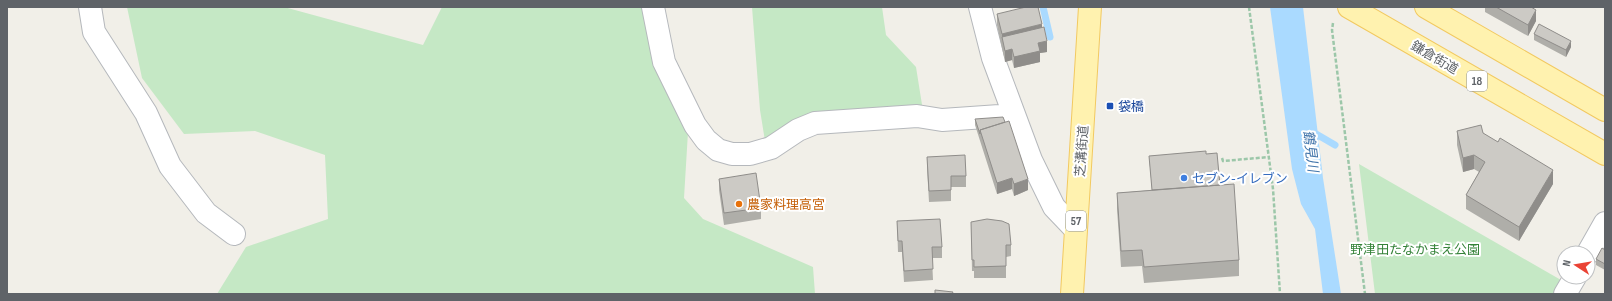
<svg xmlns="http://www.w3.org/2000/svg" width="1612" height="301" font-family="'Sofia Sans Condensed','Noto Sans JP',sans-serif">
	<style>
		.green { fill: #c5e8c5 }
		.water { fill: #aadaff }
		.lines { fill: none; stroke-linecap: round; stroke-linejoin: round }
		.stream { stroke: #aadaff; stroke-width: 7 }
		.minor-casing { stroke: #b5b8bc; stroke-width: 24 }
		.major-casing { stroke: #f2c960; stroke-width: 24 }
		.path { stroke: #9cc7a9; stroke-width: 2.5; stroke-dasharray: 4 2; stroke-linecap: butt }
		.minor { stroke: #fff; stroke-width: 22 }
		.major { stroke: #fff2af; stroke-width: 22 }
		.wall { fill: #afaea9 }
		.shaded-wall { fill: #8f8d8a }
		.building { fill: #cccac5; stroke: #8f8d8a }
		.transit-dot { fill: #1a4fb4; stroke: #fff; stroke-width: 1.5 }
		.shop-dot { fill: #3f7fe0; stroke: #fff; stroke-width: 1.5 }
		.food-dot { fill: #e8710a; stroke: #fff; stroke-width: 1.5 }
		.labels { text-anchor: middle; stroke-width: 4; stroke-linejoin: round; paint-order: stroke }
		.shield { fill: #fff; stroke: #8f9295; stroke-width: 1 }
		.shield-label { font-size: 12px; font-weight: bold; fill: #5f6368 }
		.street-label { font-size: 13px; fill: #5f6368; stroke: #fff }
		.transit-label { font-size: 13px; fill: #164399; stroke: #fff; text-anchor: start }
		.shop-label { font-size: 13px; fill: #366cbe; stroke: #fff; text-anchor: start }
		.food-label { font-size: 13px; fill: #c56008; stroke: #fff; text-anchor: start }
		.park-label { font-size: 13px; fill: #348238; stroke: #fff }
		.water-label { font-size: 14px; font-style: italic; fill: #4174aa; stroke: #fff }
	</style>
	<rect width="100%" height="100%" fill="#f1efe8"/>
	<path class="green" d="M127 7H284L423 45 442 7H643L688 132 684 198 703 219 813 267 815 294H217L246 247 328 219 325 155 255 131 184 134 142 78Z
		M752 7H882L886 35 916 67 923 111 765 141 760 110Z
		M1359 164 1561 280 1554 294H1375Z"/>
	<path class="water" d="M1270 7H1303L1323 178 1341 294H1323L1315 229 1301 204 1292 169Z"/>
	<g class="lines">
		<path class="stream" d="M1043 7 1050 37
			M1311 131 1335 145"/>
		<defs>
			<path id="minor" d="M90 7 94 32 146 113 170 166 206 213 234 234
				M653 7 664 62 695 125 706 140 718 150 732 154H750L771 148 798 130 815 123 917 116 942 120 1014 115
				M980 7 993 58 1031 160 1054 207 1075 229
				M1588 253 1605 223
				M1565 294 1575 277"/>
			<path id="major" d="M1349 7 1605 154
				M1426 7 1605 110
				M1072 294 1090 7"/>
		</defs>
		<use href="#minor" class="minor-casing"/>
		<use href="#major" class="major-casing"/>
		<path class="path" d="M1249 7 1273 189 1280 294
			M1333 23 1332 30 1365 294
			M1222 158 1223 161 1269 157"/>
		<use href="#minor" class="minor"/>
		<use href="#major" class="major"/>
	</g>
	<path class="wall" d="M1485 7H1531L1536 21 1528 36 1485 12Z
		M997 14 1042 28 1047 52 1040 53V62L1014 68 1012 60 1005 62 997 25Z
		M1534 34 1571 47 1566 57 1534 40Z
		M975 119 1028 190 1014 196 1012 189 997 194 975 125Z
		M1457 131 1483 133 1553 184 1519 241 1466 209V195L1479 172 1474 169 1463 172 1457 145Z
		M1206 154 1220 185 1239 260V276L1144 283 1142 266 1121 267 1117 209V193L1152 190 1149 156Z
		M927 157 966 176V187H951V201L929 202 927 168Z
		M719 179 761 208V219L724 225 719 190Z
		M897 221 942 247V258H932L933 280 904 282 902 252H898Z
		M971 222 1011 245V256L1006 257V278H974V271H972Z
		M1605 240V270L1596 265V259L1605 250Z"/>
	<path class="shaded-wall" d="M1536 10V21L1528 36V25Z
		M1042 24V35L1002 37V45V34Z
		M1047 41V52L1040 53V62L1014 68V57L1038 43Z
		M1571 41V47L1566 57V50Z
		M1012 49V60L1005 62V51Z
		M1474 155V169L1463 172V158Z
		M1553 170V184L1519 241V227Z
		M1012 178V189L997 194V183Z
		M1028 179V190L1014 196V184Z"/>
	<path class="building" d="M1026 7H1038L1042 24 1002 34 997 14Z
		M1496 7H1531L1536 10 1528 25Z
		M1539 24 1571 41 1566 50 1534 34Z
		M1044 27 1047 41 1038 43 1040 51 1014 57 1012 49 1005 51 1002 37Z
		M1003 117 1005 122 980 130V134L975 119Z
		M1009 121 1028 179 1014 184 1012 178 997 183 980 130Z
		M1481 125 1483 133 1498 142 1500 138 1553 170 1519 227 1466 195 1485 162 1474 155 1463 158 1457 131Z
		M1206 151V154L1217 153 1220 185 1152 190 1149 156Z
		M965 155 966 176H951V190L929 191 927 157Z
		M756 173 761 208 724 213 719 179Z
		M1234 184 1239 260 1144 267 1142 250 1121 251 1117 193Z
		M940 219 942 247H932L933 269 904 271 902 241H898L897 221Z
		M987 219 1002 221 1009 224 1011 245H1006V266L974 267V260H972L971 222Z
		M1602 248 1605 250V264L1596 259Z
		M935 290 953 292 952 294H935Z"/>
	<rect class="transit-dot" x="1106" y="102" width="8" height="8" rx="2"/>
	<circle class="shop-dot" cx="1184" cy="178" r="4"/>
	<circle class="food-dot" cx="739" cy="204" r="4"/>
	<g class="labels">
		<g class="shield">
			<rect x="1467" y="71" width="20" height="20" rx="3"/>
			<rect x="1066" y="211" width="20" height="20" rx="3"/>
		</g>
		<g class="shield-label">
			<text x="1477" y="85">18</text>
			<text x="1076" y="225">57</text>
		</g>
		<g class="street-label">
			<text transform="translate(1435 57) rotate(30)" y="5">鎌倉街道</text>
			<text transform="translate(1081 151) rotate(-86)" y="5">芝溝街道</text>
		</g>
		<g class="transit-label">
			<text x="1118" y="111">袋橋</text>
		</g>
		<g class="shop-label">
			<text x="1192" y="183">セブン-イレブン</text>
		</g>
		<g class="food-label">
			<text x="747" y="209">農家料理高宮</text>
		</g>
		<g class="park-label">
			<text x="1415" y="254">野津田たなかまえ公園</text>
		</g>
		<g class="water-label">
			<text transform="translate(1311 151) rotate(83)" y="5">鶴見川</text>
		</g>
	</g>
	<rect width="1612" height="301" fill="none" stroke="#5f6368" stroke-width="16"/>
	<g transform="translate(1576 265) rotate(282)"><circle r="19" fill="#ffffff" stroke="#bfc1c3"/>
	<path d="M0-3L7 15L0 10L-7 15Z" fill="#ea4335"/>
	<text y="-6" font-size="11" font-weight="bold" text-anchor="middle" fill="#5f6368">N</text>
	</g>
</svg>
